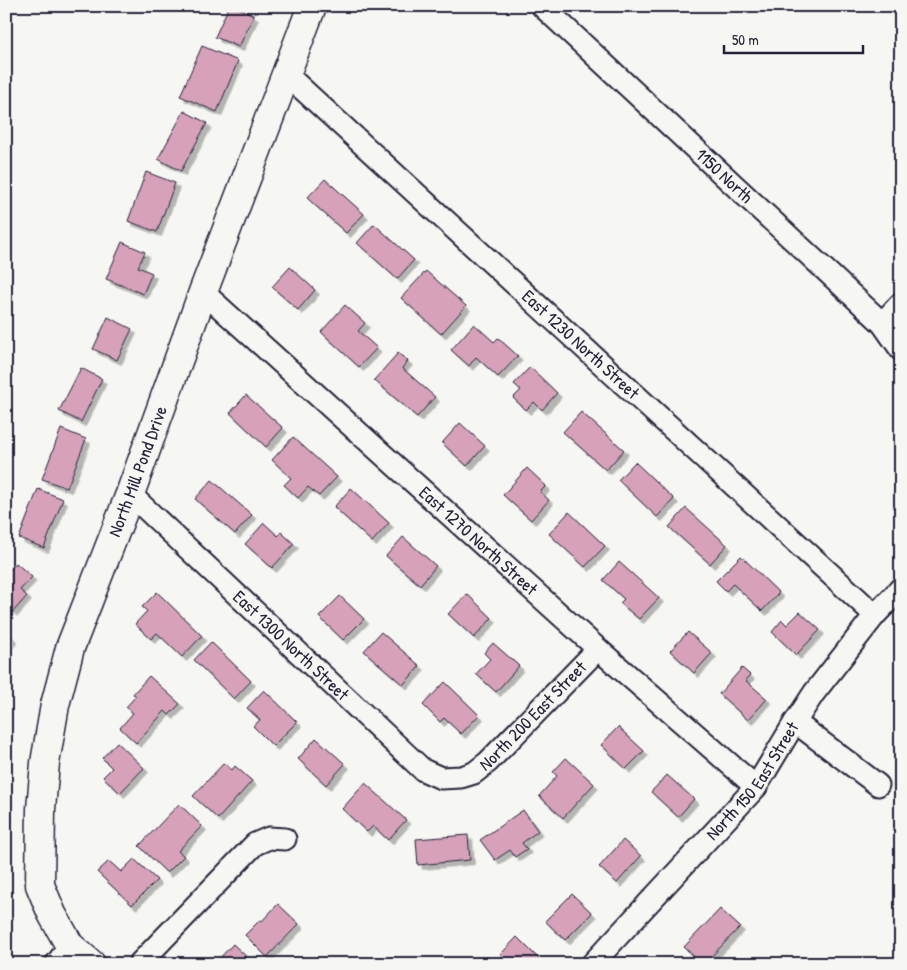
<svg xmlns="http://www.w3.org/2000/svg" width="907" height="970" font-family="'Patrick Hand',sans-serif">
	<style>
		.building { fill: #d6a1b9; stroke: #22223b; filter: url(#shadow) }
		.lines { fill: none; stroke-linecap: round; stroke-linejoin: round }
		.minor-casing { stroke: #22223b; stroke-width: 25 }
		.secondary-casing { stroke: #22223b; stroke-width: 31 }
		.minor { stroke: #f6f6f2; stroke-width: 21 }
		.secondary { stroke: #f6f6f2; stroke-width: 28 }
		.labels { text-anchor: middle; stroke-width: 4; stroke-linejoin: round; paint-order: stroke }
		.street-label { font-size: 18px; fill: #22223b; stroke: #f6f6f2 }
	</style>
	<defs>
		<filter id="shadow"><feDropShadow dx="4.5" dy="4.5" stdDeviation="0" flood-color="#0004"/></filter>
	</defs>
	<rect width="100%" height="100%" fill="#f6f6f2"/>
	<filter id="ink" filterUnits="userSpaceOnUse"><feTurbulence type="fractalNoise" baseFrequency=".02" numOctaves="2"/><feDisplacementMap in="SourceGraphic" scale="10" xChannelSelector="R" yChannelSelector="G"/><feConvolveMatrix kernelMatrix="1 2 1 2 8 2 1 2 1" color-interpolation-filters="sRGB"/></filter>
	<g filter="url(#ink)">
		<path class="building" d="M229 6H234L254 15 239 47 215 37Z
			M202 46 238 61 217 112 180 96Z
			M184 111 207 123 181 171 158 159Z
			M146 172 175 183 157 232 128 221Z
			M325 179 364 214 346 233 307 198Z
			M374 224 414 260 397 279 357 243Z
			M122 242 145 252 138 267 152 273 143 294 106 279Z
			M290 267 315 290 298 310 272 287Z
			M426 271 466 306 441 334 401 298Z
			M345 305 365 323 358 331 377 348 359 367 321 332Z
			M108 317 132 329 117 360 93 349Z
			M474 324 494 342 498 338 518 356 498 377 476 357 469 366 451 350Z
			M398 353 408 361 402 368 435 397 417 417 374 380Z
			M530 367 557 393 542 410 534 402 526 410 513 398 521 390 514 384Z
			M81 368 102 379 81 422 59 411Z
			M246 395 283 428 266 447 230 413Z
			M581 412 624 450 606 470 563 432Z
			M460 423 485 446 467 466 442 443Z
			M61 429 86 439 67 488 42 479Z
			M293 437 337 477 319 496 308 487 298 498 284 485 291 478 272 460Z
			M635 462 674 499 657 517 618 480Z
			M527 468 546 486 540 492 549 500 531 520 503 495Z
			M212 480 252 515 235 534 195 499Z
			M351 488 389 523 372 542 334 507Z
			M38 489 63 499 44 548 19 538Z
			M686 508 727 545 710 564 669 527Z
			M569 512 605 546 585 567 549 534Z
			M264 523 278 536 281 532 294 544 272 568 245 544Z
			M403 537 436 566 420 585 386 556Z
			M741 556 779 593 762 611 733 584 726 591 716 581Z
			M619 562 659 598 639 619 620 603 624 599 603 580Z
			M16 563 32 577 20 590 27 596 13 612 6 606V574Z
			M157 592 202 636 182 657 157 633 151 639 135 624 147 611 142 607Z
			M467 594 492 618 474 638 448 614Z
			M340 596 364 619 343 640 319 617Z
			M800 612 820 630 796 655 772 632 782 620 787 625Z
			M6 631 13 638 6 646Z
			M381 632 420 666 403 685 364 651Z
			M688 632 712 653 694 673 670 651Z
			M211 642 251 681 234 699 194 660Z
			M493 643 519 666 496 692 476 674 490 659 484 653Z
			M742 668 750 675 745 680 767 699 748 720 719 694Z
			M149 676 180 704 169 715 165 711 136 743 120 728 133 713 126 707 136 696 133 694Z
			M445 682 479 715 461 734 444 718 440 722 423 705Z
			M264 690 297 722 273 746 253 726 260 720 247 708Z
			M618 727 644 751 626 769 601 745Z
			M316 738 345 764 326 785 298 759Z
			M117 742 144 768 120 793 103 777 112 768 102 758Z
			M566 758 594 784 563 818 539 796 557 776 553 772Z
			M224 763 232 770 235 766 252 781 218 819 193 796Z
			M667 775 694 799 678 817 651 792Z
			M365 783 406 820 388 840 373 826 367 832 342 809Z
			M179 804 202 826 178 851 184 856 167 873 139 846Z
			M523 810 538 831 522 843 527 849 515 857 510 850 495 860 480 840Z
			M468 835 470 860 418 865 416 839Z
			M623 840 641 856 617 883 599 867Z
			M134 859 157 880 132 905 97 872 109 861 121 872Z
			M572 894 592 913 565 940 545 921Z
			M278 904 299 924 267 957 245 935 260 920 262 921Z
			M720 909 740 927 704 964H702L684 947Z
			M517 937 543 963 542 964H509L500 955Z
			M233 944 254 964H214Z"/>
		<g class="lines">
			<defs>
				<g id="minor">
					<path id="s1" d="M542 6 882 323 901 350"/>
					<path id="s2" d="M286 74 875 615"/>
					<path id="s3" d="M203 292 598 649 756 787"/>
					<path d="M882 323 901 303"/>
					<path id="s4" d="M130 494 423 770 441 778 461 777 474 773 488 762 598 649"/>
					<path d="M795 722 878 785"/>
					<path d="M56 964 70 946"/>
					<path d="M139 964 255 844 269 838 285 839"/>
					<path id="s5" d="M592 964 756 787 795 722 814 693 875 615 901 588"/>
				</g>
				<g id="secondary">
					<path id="s6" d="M91 964 70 946 52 914 40 885 41 809 45 763 55 705 70 648 130 494 203 292 312 6"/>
				</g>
			</defs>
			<use href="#minor" class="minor-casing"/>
			<use href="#secondary" class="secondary-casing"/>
			<use href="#minor" class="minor"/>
			<use href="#secondary" class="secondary"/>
		</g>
	</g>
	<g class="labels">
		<g class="street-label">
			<text dy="6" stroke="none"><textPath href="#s1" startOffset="249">1150 North</textPath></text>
			<text dy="6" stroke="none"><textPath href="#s2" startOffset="400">East 1230 North Street</textPath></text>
			<text dy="6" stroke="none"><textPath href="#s6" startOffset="525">North Mill Pond Drive</textPath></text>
			<text dy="6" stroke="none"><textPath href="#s3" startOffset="371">East 1270 North Street</textPath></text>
			<text dy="6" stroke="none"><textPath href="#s4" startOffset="221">East 1300 North Street</textPath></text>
			<text dy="6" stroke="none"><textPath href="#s4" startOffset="538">North 200 East Street</textPath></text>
			<text dy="6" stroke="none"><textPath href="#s5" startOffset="244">North 150 East Street</textPath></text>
		</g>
	</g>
	<rect width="907" height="970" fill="none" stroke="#f6f6f2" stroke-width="25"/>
	<rect x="12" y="12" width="882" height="945" fill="none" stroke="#22223b" stroke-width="2" filter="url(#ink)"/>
	<path d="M724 45v8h139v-8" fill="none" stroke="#22223b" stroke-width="2.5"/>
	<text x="732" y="45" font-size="15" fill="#22223b" stroke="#f6f6f2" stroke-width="4" paint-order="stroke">50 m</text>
</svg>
